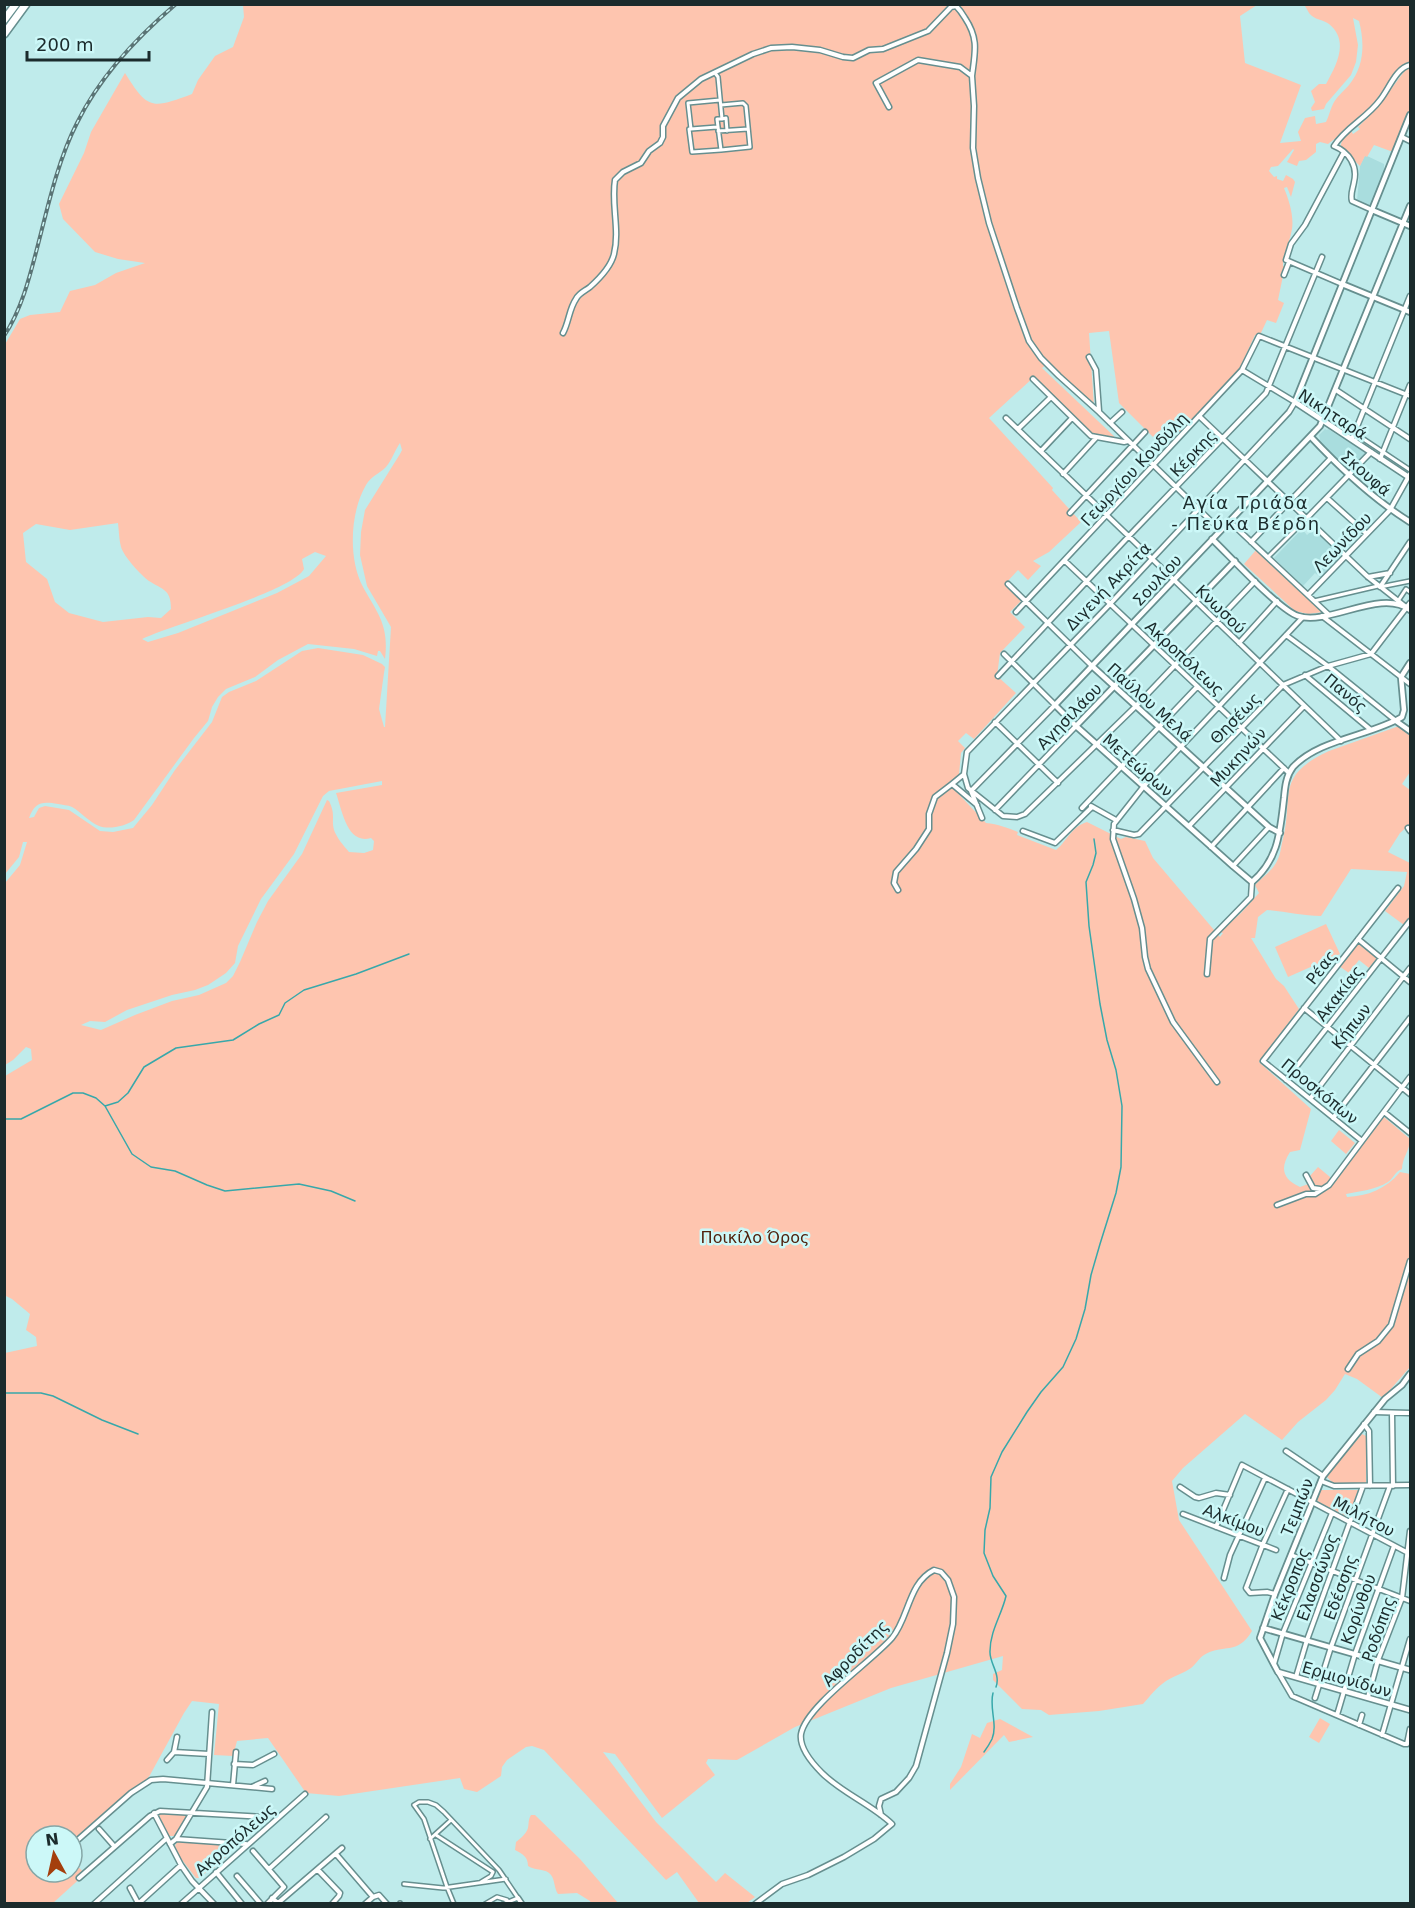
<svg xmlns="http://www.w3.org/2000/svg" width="1415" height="1908" font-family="'DejaVu Sans',sans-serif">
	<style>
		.built { fill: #a9ddde }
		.green { fill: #fec5af; fill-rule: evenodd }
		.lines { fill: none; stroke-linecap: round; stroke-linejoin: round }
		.stream { stroke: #37a8aa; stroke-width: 1.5 }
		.pedestrian-casing { stroke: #668f8f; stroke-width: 6 }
		.minor-casing { stroke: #668f8f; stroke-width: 7 }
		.tertiary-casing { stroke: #668f8f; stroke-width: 8 }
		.trunk-casing { stroke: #668f8f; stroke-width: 10 }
		.pedestrian { stroke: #fff; stroke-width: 3 }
		.minor { stroke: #fff; stroke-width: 4 }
		.tertiary { stroke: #fff; stroke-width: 4.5 }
		.trunk { stroke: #fff; stroke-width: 7 }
		.rail-casing { stroke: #5a7475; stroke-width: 4 }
		.rail { stroke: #ccf8f8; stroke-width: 1.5; stroke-dasharray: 4.5; stroke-linecap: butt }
		.labels { text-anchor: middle; stroke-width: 5; stroke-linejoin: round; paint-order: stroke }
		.street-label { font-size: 16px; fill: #1b2b2c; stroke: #ccf8f8 }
		.park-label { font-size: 16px; fill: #50210d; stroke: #ccf8f8 }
		.neighbourhood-label { font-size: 18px; letter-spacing: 1.5px; fill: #1b2b2c; stroke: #ccf8f8 }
	</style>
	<rect width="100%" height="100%" fill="#bfebeb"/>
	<path class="built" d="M1365 155 1384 164V173L1371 207 1357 201 1360 166Z
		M1325 429 1327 430 1328 429 1366 453 1349 470H1347L1319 441 1320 439 1319 435Z
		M1302 529 1307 535 1314 529 1342 557 1321 578 1315 573 1303 586 1274 558Z"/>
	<path class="green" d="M243 5H1257L1240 16 1245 63 1301 85 1280 143 1301 141 1298 132 1305 118 1315 116 1316 124 1326 122C1329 116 1330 110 1333 104 1336 97 1344 91 1349 85 1364 67 1365 44 1359 21L1353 18 1358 45 1356 62 1351 75 1326 104 1324 109 1312 111 1311 108 1315 102 1311 91 1319 84H1326C1336 66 1350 41 1329 24 1324 20 1317 20 1312 16 1308 13 1307 8 1304 5H1410V110L1393 152 1374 145 1367 157 1365 156 1360 166 1340 147 1343 138 1351 131 1353 134 1360 129 1358 127 1377 108 1406 69V65C1394 71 1376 102 1365 115 1354 126 1340 135 1328 144L1320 142 1316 144V152L1306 160 1299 161 1297 166 1287 162 1294 150 1293 149 1278 166 1271 167 1269 171 1274 177 1277 176V179L1283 181 1286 175 1293 179 1295 182 1291 197 1287 187 1284 188C1289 200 1294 216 1292 229 1290 242 1283 254 1283 266H1285L1278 300 1284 303 1276 323 1267 320 1260 335H1255L1239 370 1176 437 1165 426 1153 437 1119 403 1109 331 1089 333 1094 406 1048 363 1042 368 1117 439 1092 434 1034 377 989 418 1053 488 1052 490 1081 522 1049 552 1033 561 1041 566 1028 580 1018 570 1006 583 1022 600 1010 612 1025 627 1000 653 997 676 1016 693 974 739 966 733 958 741 965 748 961 753 959 775 946 786 948 788 951 786 986 823C998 824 1008 828 1018 832L1017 835 1056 850C1068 840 1071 827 1087 822L1121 839 1126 837 1145 841 1153 858 1220 937 1223 933 1220 932 1241 913 1259 893 1255 885C1262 878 1273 870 1277 861 1280 856 1281 848 1282 843 1295 796 1273 777 1329 751L1399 726 1410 736V772L1402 784 1410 790V824L1400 833 1388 852 1410 863V917L1404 925 1385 911 1404 886 1407 872 1351 869 1321 916C1303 916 1285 911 1267 910L1258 917 1255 938H1251L1276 979 1284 986 1299 1009 1259 1062 1311 1109 1300 1150 1290 1152C1280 1168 1282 1179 1300 1187L1311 1183 1309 1177 1318 1167 1330 1177 1331 1187 1383 1118 1384 1117 1410 1139C1410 1150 1402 1158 1402 1169 1394 1172 1394 1178 1388 1182 1375 1190 1360 1191 1346 1194L1347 1197C1368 1196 1386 1189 1400 1172L1410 1174V1367L1383 1398 1357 1379 1345 1374 1335 1390 1326 1400 1298 1422 1282 1440 1245 1414 1183 1468 1172 1481 1179 1520 1252 1631C1237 1656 1224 1643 1204 1655 1199 1658 1196 1664 1191 1668 1184 1673 1174 1676 1166 1681 1157 1687 1150 1696 1143 1704L1099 1711 1049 1715 1041 1710 1022 1709 993 1680V1674L1002 1670 1003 1656 891 1688 795 1727 737 1760 708 1759 706 1763 715 1775 662 1818 615 1754 603 1752 656 1822 716 1882 725 1873 755 1897 747 1903H699L677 1872 666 1880 544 1750 532 1746 526 1747 507 1760 502 1767 501 1776 477 1792 464 1789 460 1778 339 1796 306 1793 268 1738 237 1741 233 1756 214 1755 219 1704 192 1701 184 1713 150 1775 143 1784 72 1841V1836H36V1872H72V1860L85 1874 53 1903H5V1353L37 1346 36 1337 26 1330 30 1314 12 1299 4 1295 5 1076 32 1060 31 1049 26 1047 13 1060 5 1065V883L20 865 27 842H23L19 857 5 874 4 346 20 319 30 315 60 312 70 291 95 285 116 273 145 263 118 259 95 252 63 219 59 204 84 153 91 132 125 73C148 110 152 109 192 94L198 80 215 56 233 47 244 17ZM400 443 402 450 400 454 365 510 361 532 360 555 367 586 391 627 385 727H384L379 709 384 673 385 667 382 664 363 655 318 648 302 651 256 681 229 692 222 697 212 722 175 770 152 805 133 828 113 832 100 831 69 810 45 806 39 808 34 817 29 818C35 802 42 801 58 804 62 805 68 805 72 807 81 812 89 822 99 826 109 830 126 826 134 820L194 738 208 721 212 707 218 697 226 689 255 677 278 660 308 644 354 649 377 656 378 651H380L385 659C389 625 378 614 363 587 348 559 350 512 366 485 371 476 379 474 386 467 392 460 395 450 400 443ZM118 523C119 531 119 540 121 547 124 557 141 575 149 581 163 590 171 589 171 609L161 618 148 617 103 622 69 613 55 602 47 579 26 562 23 533 36 524 70 530ZM315 552 326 556 309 576 277 593 178 633 148 642 142 639C171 625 293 591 304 569L302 559ZM382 781V785L336 793C342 810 347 845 371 838L374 841 373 850 364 853 349 852C343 845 337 838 334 830 331 819 336 815 329 801L327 800 302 854 268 901 257 922 240 962 233 976 226 983 199 995 172 1001 135 1015 101 1030 81 1025 90 1021 105 1022 127 1010 172 995 195 990 208 985 226 973 235 963 238 946 261 899 294 854 323 796 329 791Z
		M1256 550 1323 612 1308 614 1295 611 1244 564Z
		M1326 924 1340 954 1288 977 1275 947Z
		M1357 943 1377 958 1369 968 1359 960 1349 973 1339 966Z
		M1339 1130 1355 1143 1346 1154 1331 1141Z
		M1362 1434 1366 1436V1483H1333L1326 1476Z
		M1321 1490H1358L1348 1518 1317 1501Z
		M1320 1718 1330 1724 1319 1743 1309 1737Z
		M1000 1719 1033 1737 1009 1742 1004 1735 950 1790V1784L961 1767 972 1734 980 1738 987 1723Z
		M165 1811 183 1813 187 1816 175 1836H169L158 1814Z
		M531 1815H535L580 1859 618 1903H591L590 1901 577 1893 558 1894C554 1888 555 1880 551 1875 546 1868 535 1871 528 1866 528 1857 523 1854 515 1850L516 1842C521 1838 526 1834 528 1828 529 1823 528 1820 531 1815Z
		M179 1841 237 1846 213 1869H209L200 1878H196L179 1856 175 1846 177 1842Z"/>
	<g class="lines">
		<path class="stream" d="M105 1106 118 1102 128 1093 144 1067 176 1048 233 1040 259 1024 279 1015 285 1003 304 990 356 974 409 954
			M4 1119H21L73 1093H83L96 1098 105 1106 132 1154 151 1167 175 1171 207 1185 225 1191 299 1184 331 1191 355 1201
			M4 1393H41L53 1396 102 1420 138 1434
			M996 1687C1001 1674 989 1663 990 1651 990 1631 1002 1614 1006 1596L993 1576 984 1553 985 1530 990 1508 991 1477 1002 1452 1027 1412 1041 1392 1063 1367 1076 1339 1085 1309 1091 1275 1100 1244 1116 1193 1121 1167 1122 1106 1116 1070 1107 1040 1100 1004 1089 926 1086 882 1093 865 1096 853 1094 839
			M984 1752C987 1748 990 1743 992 1739 998 1725 989 1708 993 1693"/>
		<defs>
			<path id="pedestrian" d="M715 73 718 77 722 119H717L721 150 750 147 746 106 743 103 721 105
				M722 119 726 118 727 131
				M717 127 691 129 688 103 720 100
				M691 129H689L692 152 721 150
				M718 131 748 129
				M1355 441 1359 436 1410 470
				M1268 557 1306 519
				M1380 587 1410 581
				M1314 601 1378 586
				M1398 601 1406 589 1410 592
				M436 1835 493 1872 491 1876 481 1882
				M430 1839 451 1820
				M404 1884 443 1888 506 1879
				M400 1903V1904
				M454 1904 447 1887 424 1819 414 1805 419 1802H428L436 1805 444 1812 499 1870 518 1898 503 1904
				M485 1904 497 1897 507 1900"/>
			<path id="minor" d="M889 107 876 83 918 60 960 67 972 76 974 106 973 148 978 178 989 223 1017 308 1029 341 1041 358 1059 376 1099 412 1220 530
				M1402 137 1410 141
				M1372 210 1352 201C1350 194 1353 189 1354 182 1358 166 1349 152 1334 146 1346 127 1367 118 1380 100 1389 89 1396 68 1410 65
				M1284 275 1289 262
				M1342 284 1286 260 1291 244 1305 225 1344 152
				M563 333C569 322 569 309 576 299 579 293 585 291 590 287 600 278 611 267 614 254 620 230 611 204 615 180L623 172 641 163 649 151 660 143 663 137V126L678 98 701 79 753 54 771 48 792 47 820 50 843 57 853 58 869 50 883 49 928 31 951 7 956 6C960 10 962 13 965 18 979 39 975 52 972 76
				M1089 357 1096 370 1099 411
				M1242 370 1295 402 1289 412 1110 604 967 752 964 774 968 788 1003 816 1017 817 1025 814 1136 706 1255 581
				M1033 379 1091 436 1124 442 1128 441
				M1336 390 1410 439
				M1199 416 1368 577 1406 607
				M1006 418 1341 741
				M1110 423 1122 412
				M1018 429 1051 397
				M1352 439 1410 296
				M1041 451 1072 418
				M1380 459 1410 385
				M1063 474 1096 438
				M1327 498 1367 534
				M1070 513 1145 432
				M1306 519 1371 452
				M1229 521 1328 614
				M1251 542 1331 458
				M1065 561 1289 773
				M1368 577 1390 573
				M1008 584 1092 666
				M1380 587 1410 542
				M1308 595 1390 510 1410 474
				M1016 612 1242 370 1259 336 1410 396
				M1322 616 1410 684
				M1286 635 1328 666 1396 721
				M1239 643 1277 601
				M1305 675 1371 730
				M998 676 1129 536 1266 393 1322 257
				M995 722 1058 783
				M963 775 952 784 977 805
				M1091 806 1116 820
				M1082 808 1197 687
				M995 810 1076 726
				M982 818 971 791 1055 705 1004 654
				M1189 826 1304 706
				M1408 828 1410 831
				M1113 830 1134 835 1139 834 1283 685 1328 666 1371 654 1410 603
				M1023 831 1055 843 1092 807
				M1211 847 1284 768
				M1233 866 1269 827
				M898 890 894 883 896 872 916 849 929 829V814L935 797 952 784
				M1358 939 1410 982
				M1207 974 1210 939 1251 897 1252 882
				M1304 1008 1410 1094
				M1286 1080 1410 921
				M1217 1082 1173 1022 1148 969 1145 957 1142 928 1134 899 1113 839 1114 824 1144 786 1303 617
				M1310 1099 1410 968
				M1384 1112 1410 1133
				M1333 1118 1410 1018
				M1362 1141 1263 1061 1398 888
				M1306 1175 1313 1188 1320 1189
				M1277 1205 1306 1194H1315L1329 1185 1410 1077
				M1348 1369 1358 1354 1378 1341 1391 1325 1410 1261
				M1374 1412 1410 1413
				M1392 1413 1393 1486
				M1364 1424 1369 1431 1370 1486
				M1286 1451 1323 1476
				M1321 1481 1334 1486 1410 1485
				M1180 1487 1195 1497 1199 1498 1216 1493 1230 1495
				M1183 1514 1276 1550
				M1216 1527 1242 1465 1410 1554
				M1291 1555 1410 1601
				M1224 1578 1230 1555 1265 1478
				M1275 1594 1267 1592 1250 1593 1246 1588 1263 1544 1288 1489
				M1274 1664 1283 1633 1332 1513
				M1278 1672 1292 1696 1404 1744H1407L1410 1729
				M1296 1677 1307 1640 1363 1486
				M1368 1697 1378 1660 1402 1598 1410 1531
				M1315 1698 1331 1647 1390 1486
				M1337 1715 1355 1654 1394 1546
				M1359 1725 1362 1715
				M1382 1735 1410 1639
				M174 1752 209 1754
				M167 1760 174 1752 177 1737
				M234 1764 253 1765 274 1754
				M233 1785 236 1752
				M252 1787 265 1781
				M154 1813 181 1865 192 1881 214 1904
				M99 1829 114 1846
				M176 1839 207 1787 212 1712
				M170 1844 176 1839 246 1844
				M72 1845 131 1793 151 1780 163 1779 272 1789
				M253 1851 284 1887
				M336 1854 373 1897
				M269 1869 326 1817
				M318 1870 340 1893 339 1896 332 1904
				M216 1872 242 1904
				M237 1876 261 1904
				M79 1878 150 1816 160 1811 263 1817
				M130 1888 138 1903V1904L181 1865
				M272 1898 278 1903 342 1848
				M518 1898 522 1904
				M94 1904 167 1838
				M181 1904 305 1794
				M267 1904 284 1887
				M365 1904 373 1897 379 1895 387 1904
				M755 1904 782 1884 808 1875 844 1857 874 1839 892 1824C871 1804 842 1793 822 1773 813 1764 799 1748 801 1734 806 1706 871 1662 892 1638 909 1618 908 1583 934 1570L941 1572 948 1580 954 1597 953 1624 947 1653 916 1766 909 1778 896 1792 881 1799 879 1806 881 1815"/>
			<path id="tertiary" d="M1410 115 1295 402 1410 478
				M1410 206 1320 426 1055 705 1076 726 1233 866 1252 882C1279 859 1280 831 1284 798 1285 787 1286 776 1293 767 1319 739 1370 736 1402 717L1404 710 1401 677 1410 663
				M1372 210 1410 226
				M1342 284 1410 312
				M1311 437C1341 469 1373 499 1410 522
				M1212 539C1229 555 1279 610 1298 616 1329 626 1381 588 1410 610
				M1092 666 1269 827 1280 833
				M1396 721 1410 731
				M1076 726 1235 561
				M1410 1374 1402 1385 1385 1399 1323 1476 1275 1594 1260 1638 1278 1672 1410 1710
				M1263 1628 1410 1670"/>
			<path id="trunk" d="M4 20 16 4
				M4 34 26 4"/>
		</defs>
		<use href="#pedestrian" class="pedestrian-casing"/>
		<use href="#minor" class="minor-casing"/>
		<use href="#tertiary" class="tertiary-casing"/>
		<use href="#trunk" class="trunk-casing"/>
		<use href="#pedestrian" class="pedestrian"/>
		<use href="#minor" class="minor"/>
		<use href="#tertiary" class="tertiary"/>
		<use href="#trunk" class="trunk"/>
		<defs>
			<path id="rail" d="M4 336C24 306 32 267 41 233 50 197 60 156 77 123 100 76 136 38 176 4"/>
		</defs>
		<use href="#rail" class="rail-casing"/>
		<use href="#rail" class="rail"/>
	</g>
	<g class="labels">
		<g class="street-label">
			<text transform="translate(1333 414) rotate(33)" y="6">Νικηταρά</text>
			<text transform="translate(1193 453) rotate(-46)" y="6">Κέρκης</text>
			<text transform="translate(1134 469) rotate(-47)" y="6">Γεωργίου Κονδύλη</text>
			<text transform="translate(1366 473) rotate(41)" y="6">Σκουφά</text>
			<text transform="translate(1342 542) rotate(-46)" y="6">Λεωνίδου</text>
			<text transform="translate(1157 580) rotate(-47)" y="6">Σουλίου</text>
			<text transform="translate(1108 586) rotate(-46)" y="6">Διγενή Ακρίτα</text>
			<text transform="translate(1221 609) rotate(44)" y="6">Κνωσού</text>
			<text transform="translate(1185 658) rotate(43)" y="6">Ακροπόλεως</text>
			<text transform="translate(1346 693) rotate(40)" y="6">Πανός</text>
			<text transform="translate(1150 702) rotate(42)" y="6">Παύλου Μελά</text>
			<text transform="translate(1069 716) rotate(-46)" y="6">Αγησιλάου</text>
			<text transform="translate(1235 718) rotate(-46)" y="6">Θησέως</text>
			<text transform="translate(1238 757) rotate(-47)" y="6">Μυκηνών</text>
			<text transform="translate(1138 765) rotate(41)" y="6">Μετεώρων</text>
			<text transform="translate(1321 967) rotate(-52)" y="6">Ρέας</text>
			<text transform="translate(1339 993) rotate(-52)" y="6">Ακακίας</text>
			<text transform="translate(1351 1026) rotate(-52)" y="6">Κήπων</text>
			<text transform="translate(1320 1091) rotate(39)" y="6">Προσκόπων</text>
			<text transform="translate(1297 1507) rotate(-68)" y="6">Τεμπών</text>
			<text transform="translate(1364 1516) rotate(28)" y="6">Μιλήτου</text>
			<text transform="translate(1234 1520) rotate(21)" y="6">Αλκίμου</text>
			<text transform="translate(1317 1577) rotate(-70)" y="6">Ελασσώνος</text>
			<text transform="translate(1290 1584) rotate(-68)" y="6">Κέκροπος</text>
			<text transform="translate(1340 1587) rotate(-70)" y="6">Εδέσσης</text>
			<text transform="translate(1358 1609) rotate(-70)" y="6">Κορίνθου</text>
			<text transform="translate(1378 1629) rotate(-70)" y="6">Ροδόπης</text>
			<text transform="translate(855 1653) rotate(-45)" y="6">Αφροδίτης</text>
			<text transform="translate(1347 1679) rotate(16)" y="6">Ερμιονίδων</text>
			<text transform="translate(235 1839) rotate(-41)" y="6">Ακροπόλεως</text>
		</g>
		<g class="park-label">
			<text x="755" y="1243">Ποικίλο Όρος</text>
		</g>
		<g class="neighbourhood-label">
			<text x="1246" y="509">Αγία Τριάδα<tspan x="1246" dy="21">- Πεύκα Βέρδη</tspan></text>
		</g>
	</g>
	<rect width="1415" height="1908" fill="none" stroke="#1b2b2c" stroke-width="12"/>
	<g transform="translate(54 1854) rotate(352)"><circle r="28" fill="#ccf8f8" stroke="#85a6a6" stroke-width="1.5"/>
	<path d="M0-4.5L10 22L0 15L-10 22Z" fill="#a43f0d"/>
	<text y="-9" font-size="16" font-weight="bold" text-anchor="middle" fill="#1b2b2c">N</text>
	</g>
	<path d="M27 51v9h122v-9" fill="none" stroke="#1b2b2c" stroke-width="3"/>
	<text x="36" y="51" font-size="18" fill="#1b2b2c" stroke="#ccf8f8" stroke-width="4.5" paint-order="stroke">200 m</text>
</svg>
